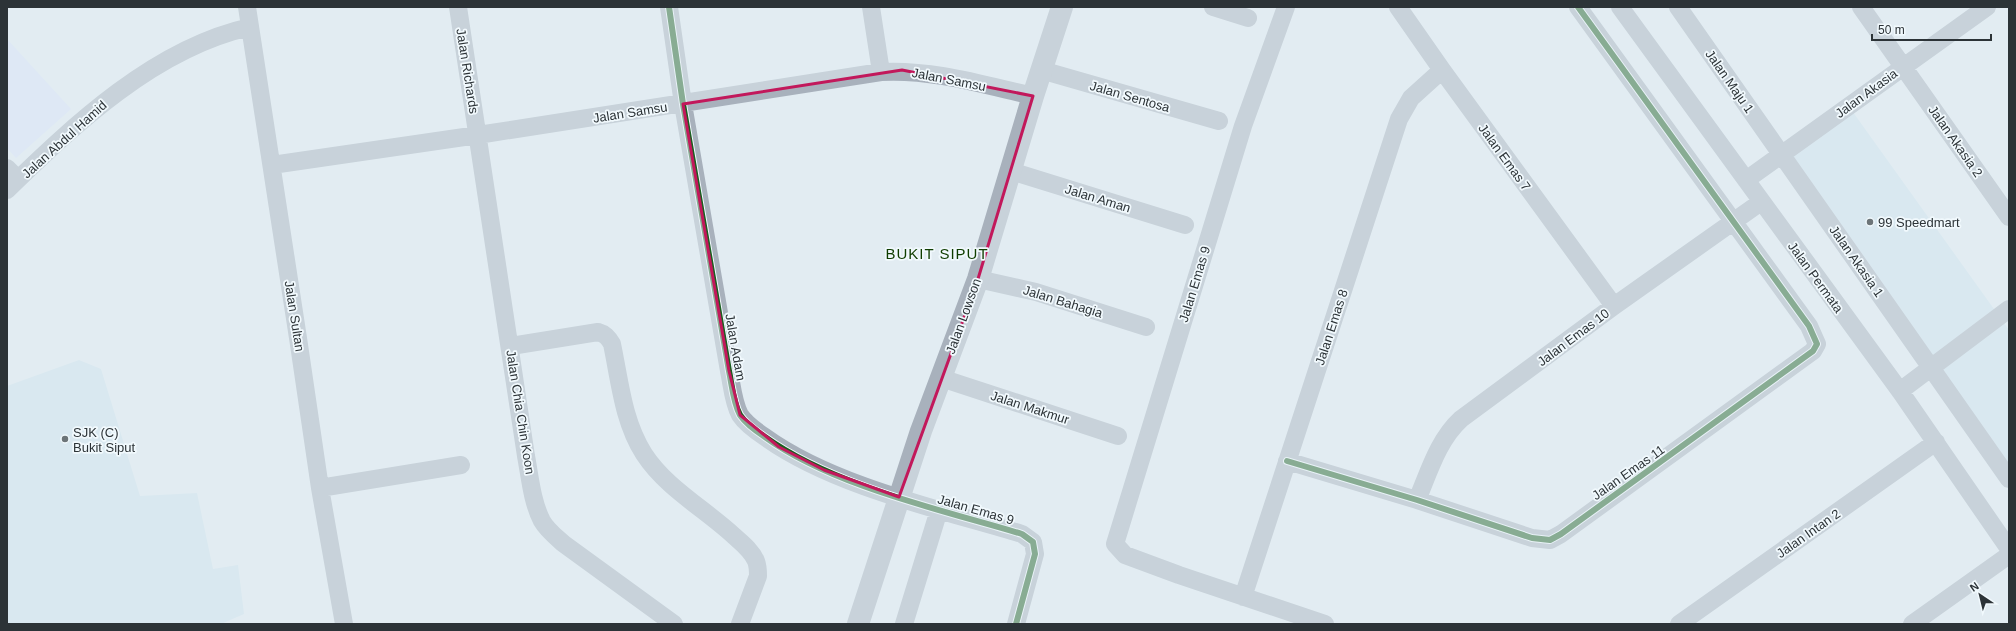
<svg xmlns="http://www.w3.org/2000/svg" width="2016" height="631" font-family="Helvetica,sans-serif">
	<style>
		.built { fill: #cfe2ed }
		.green { fill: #d9e2f9 }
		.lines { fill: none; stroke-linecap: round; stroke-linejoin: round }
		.minor { stroke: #a8b1bc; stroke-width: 18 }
		.tertiary { stroke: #a8b1bc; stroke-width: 22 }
		.cycleway-casing { stroke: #f1f9fd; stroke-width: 8 }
		.cycleway { stroke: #1b5e20; stroke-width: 6 }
		.marked { fill: none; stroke: #c2185b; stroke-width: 3; stroke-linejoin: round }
		.poi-dot { fill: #6c7478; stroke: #f1f9fd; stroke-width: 1.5 }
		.labels { text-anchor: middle; stroke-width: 3.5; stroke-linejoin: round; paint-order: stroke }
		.street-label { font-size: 13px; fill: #2c3337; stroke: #f1f9fd }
		.poi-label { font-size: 13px; fill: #2c3337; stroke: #f1f9fd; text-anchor: start }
		.quarter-label { font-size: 15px; letter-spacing: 1px; fill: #0f3d00; stroke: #f1f9fd }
	</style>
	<rect width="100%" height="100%" fill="#e2ecf2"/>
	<path class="built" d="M1845 101 2009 330V488L1774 154Z
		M79 360 101 369 140 496 197 493 213 569 238 565 244 614 221 624H7V386Z"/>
	<path class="green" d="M7 39 71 109 16 158 7 148Z"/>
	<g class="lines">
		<path class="minor" d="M247 7 298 338 320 488 344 624
			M458 7 526 456C530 477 532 502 542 521 547 530 556 537 564 544L674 624
			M669 7 683 104 729 371C732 385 733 402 740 415 746 424 756 431 765 437 833 486 942 510 1022 534L1033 542 1035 554 1016 624
			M871 7 881 72
			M1213 7 1248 18
			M1286 7 1243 126 1115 544 1125 555 1179 575 1325 624
			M1398 7 1442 70 1614 306
			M1620 7 1900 391 2009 549
			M1678 7 2009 479
			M1861 7 2009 217
			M1041 70 1219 121
			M272 165 478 135 881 72C932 69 984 85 1033 96
			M7 168 18 179
			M1011 171 1185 225
			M1746 180 1987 7
			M7 190C74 125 155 48 250 27
			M978 279 1036 292 1146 327
			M511 346 598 332C605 334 608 337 612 344 620 382 623 421 644 454 666 488 705 509 734 536 742 543 752 551 756 561 758 566 758 571 758 576L740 624
			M941 378 1118 436
			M1900 391 2009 309
			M1287 461 1417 500 1532 538 1550 540 1561 534 1813 351 1817 344 1809 326 1578 7
			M320 488 461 465
			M1417 500C1429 472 1438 440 1461 419L1614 306 1761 202
			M1243 597 1399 119 1411 98 1442 70
			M904 624 939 510
			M1679 624 1936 442
			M1912 624 2009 555"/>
		<path class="tertiary" d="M858 624 921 431 978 279 1033 96 1062 7"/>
		<defs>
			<path id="cycleway" d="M669 7 683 104 729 371C732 385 733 402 740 415 746 424 756 431 765 437 833 486 942 510 1022 534L1033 542 1035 554 1016 624
				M1287 461 1417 500 1532 538 1550 540 1561 534 1813 351 1817 344 1809 326 1578 7"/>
		</defs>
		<use href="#cycleway" class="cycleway-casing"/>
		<use href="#cycleway" class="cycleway"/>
	</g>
	<path d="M0 0H2016V631H0ZM902 70 1033 96 978 279 899 497 824 470 779 447 740 415 729 371 683 104Z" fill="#e2ecf2" fill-opacity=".55" fill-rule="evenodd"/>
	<path class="marked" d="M902 70 1033 96 978 279 899 497 824 470 779 447 740 415 729 371 683 104Z"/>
	<g class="poi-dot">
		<circle cx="1870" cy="222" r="4"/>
		<circle cx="65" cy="439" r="4"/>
	</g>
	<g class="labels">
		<g class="street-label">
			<text transform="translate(468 71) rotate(81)" y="5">Jalan Richards</text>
			<text transform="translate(949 79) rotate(11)" y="5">Jalan Samsu</text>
			<text transform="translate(1730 81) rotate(55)" y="5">Jalan Maju 1</text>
			<text transform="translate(1866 93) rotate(-36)" y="5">Jalan Akasia</text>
			<text transform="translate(1130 96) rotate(16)" y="5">Jalan Sentosa</text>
			<text transform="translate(630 112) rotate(-9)" y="5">Jalan Samsu</text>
			<text transform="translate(64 139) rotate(-42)" y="5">Jalan Abdul Hamid</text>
			<text transform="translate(1956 141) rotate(55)" y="5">Jalan Akasia 2</text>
			<text transform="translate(1505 157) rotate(54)" y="5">Jalan Emas 7</text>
			<text transform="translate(1098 198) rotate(17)" y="5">Jalan Aman</text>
			<text transform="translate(1857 261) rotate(55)" y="5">Jalan Akasia 1</text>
			<text transform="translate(1816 277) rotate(54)" y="5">Jalan Permata</text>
			<text transform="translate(1194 284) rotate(-73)" y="5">Jalan Emas 9</text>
			<text transform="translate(1063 301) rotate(17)" y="5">Jalan Bahagia</text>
			<text transform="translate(295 316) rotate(81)" y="5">Jalan Sultan</text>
			<text transform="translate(963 316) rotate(-70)" y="5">Jalan Lowson</text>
			<text transform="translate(1331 327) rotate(-72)" y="5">Jalan Emas 8</text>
			<text transform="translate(1573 337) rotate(-37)" y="5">Jalan Emas 10</text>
			<text transform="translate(736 347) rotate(80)" y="5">Jalan Adam</text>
			<text transform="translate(1030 407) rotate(18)" y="5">Jalan Makmur</text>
			<text transform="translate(521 412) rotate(81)" y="5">Jalan Chia Chin Koon</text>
			<text transform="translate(1628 472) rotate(-35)" y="5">Jalan Emas 11</text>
			<text transform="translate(976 509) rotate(16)" y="5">Jalan Emas 9</text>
			<text transform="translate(1808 533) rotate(-35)" y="5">Jalan Intan 2</text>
		</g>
		<g class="poi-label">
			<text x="1878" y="227">99 Speedmart</text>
			<text x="73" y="437">SJK (C)<tspan x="73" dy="15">Bukit Siput</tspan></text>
		</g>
		<g class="quarter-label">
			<text x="937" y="259">BUKIT SIPUT</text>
		</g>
	</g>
	<rect width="2016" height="631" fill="none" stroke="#2c3337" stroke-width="16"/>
	<g transform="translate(1980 595) rotate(325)" stroke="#f1f9fd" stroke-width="3" paint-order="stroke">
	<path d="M0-3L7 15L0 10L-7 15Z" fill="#2c3337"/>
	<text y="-6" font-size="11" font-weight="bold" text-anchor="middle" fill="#2c3337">N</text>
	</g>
	<path d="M1872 34v6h119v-6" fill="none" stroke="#2c3337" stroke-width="2"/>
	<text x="1878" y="34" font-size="12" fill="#2c3337" stroke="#f1f9fd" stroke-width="3" paint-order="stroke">50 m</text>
</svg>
